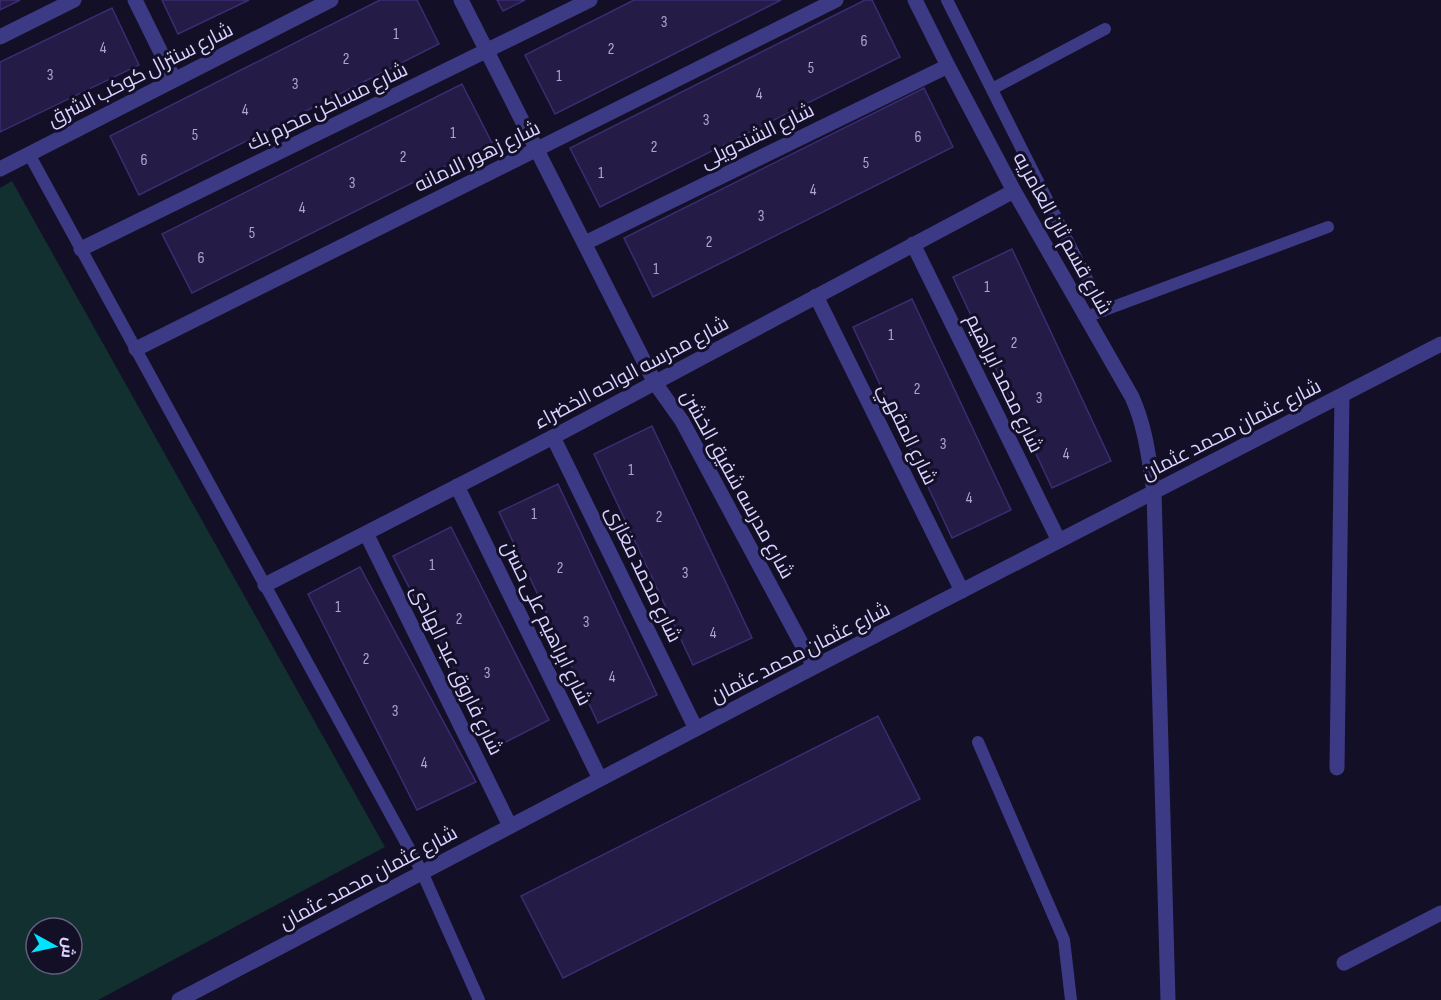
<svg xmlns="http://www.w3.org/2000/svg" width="1441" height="1000" font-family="'Sofia Sans Condensed',Cairo,sans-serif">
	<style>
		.green { fill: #12302f; fill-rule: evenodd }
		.building { fill: #241b47; stroke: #3b2d73; stroke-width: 1.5 }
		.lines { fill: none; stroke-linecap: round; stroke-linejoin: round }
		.service { stroke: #3d3a85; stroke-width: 12 }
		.minor { stroke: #3d3a85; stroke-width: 15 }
		.labels { text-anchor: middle; stroke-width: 6; stroke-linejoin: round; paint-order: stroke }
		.number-label { font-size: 16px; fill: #aca6d1 }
		.street-label { font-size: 20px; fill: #d9d4ff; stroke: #130f26 }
	</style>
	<rect width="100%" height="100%" fill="#130f26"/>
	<path class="green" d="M12 181 385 847 98 1000H0V188ZM36 928H72V964H36Z"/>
	<path class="building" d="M0 0H20L0 10Z
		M162 0H249L178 34Z
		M380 0H417L439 44 139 195 110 136Z
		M497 0H525L503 11Z
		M634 0H781L555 114 525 55Z
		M865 0H872L900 57 600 207 570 148Z
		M112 8 139 65 0 132V62Z
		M462 84 492 143 192 293 162 234Z
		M924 88 953 147 653 297 624 238Z
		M1012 249 1111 461 1052 488 953 277Z
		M912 299 1011 510 952 538 853 327Z
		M652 426 752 638 693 665 594 454Z
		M558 484 657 695 598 723 499 512Z
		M451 527 549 720 492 749 393 556Z
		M360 567 476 782 417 810 308 594Z
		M878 716 920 799 563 978 521 896Z"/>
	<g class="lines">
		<path class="service" d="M947 0 1103 311
			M992 89 1105 29
			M29 154 422 872 479 1000
			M1086 317 1328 227
			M978 742 1064 940 1071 1000"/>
		<path class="minor" d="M135 0 174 79
			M461 0 655 383 682 421 814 667
			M915 0 948 66 1014 191 1132 397C1146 428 1149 460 1154 492L1168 1000
			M0 37 74 0
			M0 169 331 0
			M585 243 948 66
			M913 244 1059 541
			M81 249 590 0
			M816 296 962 591
			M136 349 836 0
			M553 437 696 729
			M457 486 600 779
			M366 533 510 826
			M265 585 553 437 1014 191
			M1337 768 1342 395
			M1344 963 1441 913
			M179 1000 814 667 1441 344"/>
	</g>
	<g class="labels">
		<g class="number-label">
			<text x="664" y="27">3</text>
			<text x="396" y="39">1</text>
			<text x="864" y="46">6</text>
			<text x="103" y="53">4</text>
			<text x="611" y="54">2</text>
			<text x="346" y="64">2</text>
			<text x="811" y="73">5</text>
			<text x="50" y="80">3</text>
			<text x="559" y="81">1</text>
			<text x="295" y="89">3</text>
			<text x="759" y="99">4</text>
			<text x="245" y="115">4</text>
			<text x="706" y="125">3</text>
			<text x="453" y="138">1</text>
			<text x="195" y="140">5</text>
			<text x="918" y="142">6</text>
			<text x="654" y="152">2</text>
			<text x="403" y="162">2</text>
			<text x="144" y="165">6</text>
			<text x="866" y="168">5</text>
			<text x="601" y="178">1</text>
			<text x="352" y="188">3</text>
			<text x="813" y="195">4</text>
			<text x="302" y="213">4</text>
			<text x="761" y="221">3</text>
			<text x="252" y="238">5</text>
			<text x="709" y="247">2</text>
			<text x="201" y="263">6</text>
			<text x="656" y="274">1</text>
			<text x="987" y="292">1</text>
			<text x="891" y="340">1</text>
			<text x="1014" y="348">2</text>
			<text x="917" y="394">2</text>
			<text x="1039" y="403">3</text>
			<text x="943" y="449">3</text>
			<text x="1066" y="459">4</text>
			<text x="631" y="475">1</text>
			<text x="969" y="503">4</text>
			<text x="534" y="519">1</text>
			<text x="659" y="522">2</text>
			<text x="432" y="570">1</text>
			<text x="560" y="573">2</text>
			<text x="685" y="578">3</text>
			<text x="338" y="612">1</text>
			<text x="459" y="624">2</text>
			<text x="586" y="627">3</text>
			<text x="713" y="638">4</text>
			<text x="366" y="664">2</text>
			<text x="487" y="678">3</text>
			<text x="612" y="682">4</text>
			<text x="395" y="716">3</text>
			<text x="424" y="768">4</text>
		</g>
		<g class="street-label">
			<text transform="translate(140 74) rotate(-27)" y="7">شارع سنترال كوكب الشرق</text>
			<text transform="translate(327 106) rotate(-26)" y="7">شارع مساكن محرم بك</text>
			<text transform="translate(757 135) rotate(-26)" y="7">شارع الشندويلى</text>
			<text transform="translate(477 156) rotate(-26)" y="7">شارع زهور الامانه</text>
			<text transform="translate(1063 233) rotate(61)" y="7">شارع قسم ثان العامريه</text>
			<text transform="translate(631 372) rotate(-28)" y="7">شارع مدرسه الواحه الخضراء</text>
			<text transform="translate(1005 383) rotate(64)" y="7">شارع محمد ابراهيم</text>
			<text transform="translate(1231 429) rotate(-27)" y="7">شارع عثمان محمد عثمان</text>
			<text transform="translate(908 434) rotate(64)" y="7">شارع المقهي</text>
			<text transform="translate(738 484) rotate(61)" y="7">شارع مدرسه شفيق الخشن</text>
			<text transform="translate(644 574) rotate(64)" y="7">شارع محمد مغازى</text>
			<text transform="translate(547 623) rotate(64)" y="7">شارع ابراهيم على حسن</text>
			<text transform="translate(800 652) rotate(-27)" y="7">شارع عثمان محمد عثمان</text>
			<text transform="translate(457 670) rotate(64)" y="7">شارع فاروق عبد الهادى</text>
			<text transform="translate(368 877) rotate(-28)" y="7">شارع عثمان محمد عثمان</text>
		</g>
	</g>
	<g transform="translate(54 946) rotate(98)"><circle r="28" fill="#130f26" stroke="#625e7d" stroke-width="1.5"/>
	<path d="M0-4.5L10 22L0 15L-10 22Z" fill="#00e5ff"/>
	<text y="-9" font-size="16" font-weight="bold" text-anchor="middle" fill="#d9d4ff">ش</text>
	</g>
</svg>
